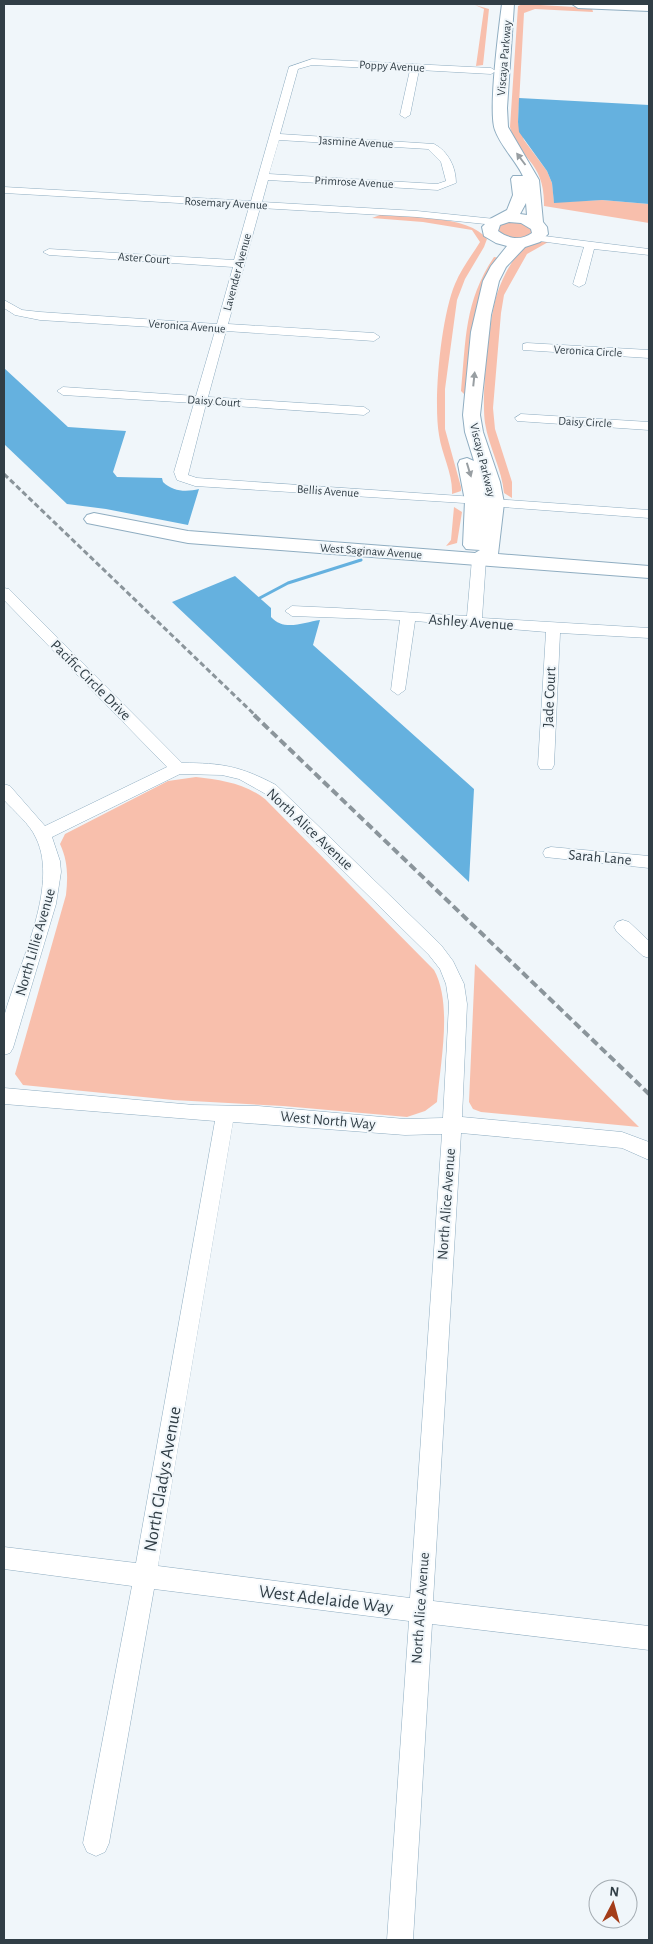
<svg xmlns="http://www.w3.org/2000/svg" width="653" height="1944" font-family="'Alegreya Sans',sans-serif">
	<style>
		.green { fill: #f8bfac }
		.water { fill: #65b1df }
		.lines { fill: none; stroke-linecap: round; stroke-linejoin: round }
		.stream { stroke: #65b1df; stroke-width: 3 }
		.street-casing { stroke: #8fadc1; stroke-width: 1 }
		.secondary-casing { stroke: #8fadc1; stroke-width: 2 }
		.street { fill: #fff; fill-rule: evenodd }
		.secondary { fill: #fff; fill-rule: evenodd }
		.rail-far1 { stroke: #8b959b; stroke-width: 3; stroke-dasharray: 5.5 3; stroke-linecap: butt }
		.rail { stroke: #8b959b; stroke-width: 4; stroke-dasharray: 8 4; stroke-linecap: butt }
		.oneway { fill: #989ea2 }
		.labels { text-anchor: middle; stroke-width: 4; stroke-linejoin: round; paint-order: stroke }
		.far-street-label { font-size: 12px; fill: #313e46; stroke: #f0f6fa }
		.street-label { font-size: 15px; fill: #313e46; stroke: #f0f6fa }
		.near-street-label { font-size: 18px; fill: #313e46; stroke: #f0f6fa }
	</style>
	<rect width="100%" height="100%" fill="#f0f6fa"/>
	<path class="green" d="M523 4 592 8 593 12 535 9 524 13 518 122 524 140 547 171 552 183 554 202 602 200 649 204V223L544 206C545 160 519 161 510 127L518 6Z
		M475 5 489 9 483 65 476 66 484 9Z
		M380 215C408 217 469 215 487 239L484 247 465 279 457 300 445 389V429L461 487V491L452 494C453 474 442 455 439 435 433 400 441 317 455 284 461 269 472 255 480 242L472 230 423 222 372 218Z
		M513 221 531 226 532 234 518 239 501 236 497 226Z
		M550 241 527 254 504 295 501 313 493 408 495 429 512 482V498L504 493C502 469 489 448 485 423 481 398 489 318 497 294 502 279 511 261 521 250 528 243 541 241 550 241Z
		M494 257 501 258 465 395 461 391C466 340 464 302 494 257Z
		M454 507 462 512 457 543 446 546 451 540Z
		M196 777C221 780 244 783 265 799L434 970C453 1004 440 1064 437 1102L425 1111 407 1117 283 1106 173 1100 23 1085 15 1074 66 895C68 877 68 861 60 844L65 834 168 781Z
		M475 964 639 1127 481 1112 473 1109 469 1102Z"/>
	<path class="water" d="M519 98 649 105V204L602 200 554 203 552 183 547 171 519 132 518 122Z
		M4 368 68 427 126 431 113 472 117 477 162 478 163 482C173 492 187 492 199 489L188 525 106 509 67 504 4 444Z
		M235 576 271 608V617C284 632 304 622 320 620L313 645 474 789 469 882 172 602Z"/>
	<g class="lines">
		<path class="stream" d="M256 600 288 583 361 560"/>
		<defs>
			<path id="street" d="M312 59 491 68 496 71 491 74 419 70 410 115 405 118 400 115 410 70 312 65 298 69 280 134 434 144C448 151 456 167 456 183L438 190 268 180 262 202 417 211 495 219 500 222 495 225 417 217 260 208 228 324 374 333 380 337 374 341 226 331 208 397 364 407 370 411 364 415 206 404 188 475 197 478 475 497 482 501 480 504 195 486 177 480 174 472 194 403 63 395 57 391 63 387 196 396 215 331 40 320 15 315 4 308V300L22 310 40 312 217 324 233 267 49 255 43 252 49 249 234 260 249 207 4 193V187L251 201 289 67ZM279 140 428 149 441 162 446 181 437 184 269 174Z
				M536 235 649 249V255L594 249 585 284 579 287 573 284 584 247 532 240 531 238Z
				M527 343 649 350V358L523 350V344Z
				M521 414 649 422V430L517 421 515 418Z
				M494 499 649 510V518L489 506 487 503Z
				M479 555 486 559 482 618 649 628V638L560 633 554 765 552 769H540L538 765 546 632 415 621 405 690 398 695 391 690 400 620 292 616 285 611 292 606 337 608 467 616 472 559Z
				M4 588 9 589 182 763C222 763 240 766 276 785L441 945 453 961 464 984 467 1004 462 1117 622 1132 649 1142V1160L622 1148 461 1133 433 1601 649 1626V1650L432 1624 413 1940H387L409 1621 154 1589 109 1843 105 1852 96 1856 87 1852 83 1843 132 1586 4 1569V1547L136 1563 215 1121 4 1104V1088L194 1105 258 1106 405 1119 443 1118 449 1004 446 984 440 969 429 955 264 793 239 779 222 775 180 774 52 837 60 861 61 872 56 904 13 1048 10 1053 4 1055C4 1043 2 1029 4 1017 17 967 60 887 36 838 30 824 14 811 4 800V784L10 786 45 826 167 767 4 600ZM233 1122 405 1135 442 1134 410 1598 158 1566Z
				M551 847 649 856V868L545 857 543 853 545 849Z
				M623 920 629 922 649 941V958L643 956 617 932 614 927 617 922Z"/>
			<path id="secondary" d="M502 4H514L507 108 508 127 539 180 543 222 547 227 548 234 540 242 525 247 506 267 499 281 491 315 480 415 483 432 500 482 504 503 498 554 649 566V578L188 543 87 523 84 519 87 515 94 513 188 531 475 553 480 550 466 549 463 545 465 501 458 464 460 460 467 458 474 461 465 432 463 415 471 332 483 281 491 266 507 246 496 243 484 236 482 227 490 219 507 210 513 195 511 179 513 176H523C515 159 501 147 495 130 488 112 499 27 502 4ZM526 203 527 215 520 214ZM509 222 521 223 531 229 532 233C521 241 509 239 498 231L500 225Z
				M572 4H649V11L578 8Z"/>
		</defs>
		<use href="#street" class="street-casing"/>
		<use href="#secondary" class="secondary-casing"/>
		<use href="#street" class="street"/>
		<use href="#secondary" class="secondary"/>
		<path class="rail-far1" d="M4 474 256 716"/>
		<path class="rail" d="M254 715 649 1094"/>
	</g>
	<defs><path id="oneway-solid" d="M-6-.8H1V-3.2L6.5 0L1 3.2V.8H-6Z" transform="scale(1.25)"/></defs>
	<g class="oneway">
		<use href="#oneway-solid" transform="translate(521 159) rotate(-127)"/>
		<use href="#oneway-solid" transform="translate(474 379) rotate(-84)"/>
		<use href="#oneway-solid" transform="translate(469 470) rotate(73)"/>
	</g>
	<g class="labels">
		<g class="far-street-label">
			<text transform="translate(504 58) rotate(-85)" y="4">Viscaya Parkway</text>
			<text transform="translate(392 66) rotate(3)" y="4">Poppy Avenue</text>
			<text transform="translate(356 142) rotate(3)" y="4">Jasmine Avenue</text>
			<text transform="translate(354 182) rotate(3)" y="4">Primrose Avenue</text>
			<text transform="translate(226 203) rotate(3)" y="4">Rosemary Avenue</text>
			<text transform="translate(144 258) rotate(4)" y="4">Aster Court</text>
			<text transform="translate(237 272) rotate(-75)" y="4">Lavender Avenue</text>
			<text transform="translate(187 326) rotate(4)" y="4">Veronica Avenue</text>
			<text transform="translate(588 351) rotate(3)" y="4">Veronica Circle</text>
			<text transform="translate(214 401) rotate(4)" y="4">Daisy Court</text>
			<text transform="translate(585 422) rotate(3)" y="4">Daisy Circle</text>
			<text transform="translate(483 460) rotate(76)" y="4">Viscaya Parkway</text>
			<text transform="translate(328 491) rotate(4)" y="4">Bellis Avenue</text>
			<text transform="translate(371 551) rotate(4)" y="4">West Saginaw Avenue</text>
		</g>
		<g class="street-label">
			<text transform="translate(471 622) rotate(4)" y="5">Ashley Avenue</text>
			<text transform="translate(91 680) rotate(45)" y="5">Pacific Circle Drive</text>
			<text transform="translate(549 697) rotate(-87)" y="5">Jade Court</text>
			<text transform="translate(310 829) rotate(43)" y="5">North Alice Avenue</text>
			<text transform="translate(600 857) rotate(5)" y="5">Sarah Lane</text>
			<text transform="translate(35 942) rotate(-74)" y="5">North Lillie Avenue</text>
			<text transform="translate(328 1120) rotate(5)" y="5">West North Way</text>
			<text transform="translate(446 1204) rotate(-86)" y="5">North Alice Avenue</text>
			<text transform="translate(420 1608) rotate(-86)" y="5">North Alice Avenue</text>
		</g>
		<g class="near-street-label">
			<text transform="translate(162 1479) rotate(-80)" y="6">North Gladys Avenue</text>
			<text transform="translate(326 1599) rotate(7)" y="6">West Adelaide Way</text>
		</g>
	</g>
	<rect width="653" height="1944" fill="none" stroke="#313e46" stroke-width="10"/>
	<g transform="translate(613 1904) rotate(6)"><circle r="24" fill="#f0f6fa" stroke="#a4acb2"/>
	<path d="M0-4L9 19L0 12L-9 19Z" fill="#a43d19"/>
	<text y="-8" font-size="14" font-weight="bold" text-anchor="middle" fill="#313e46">N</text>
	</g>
</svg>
